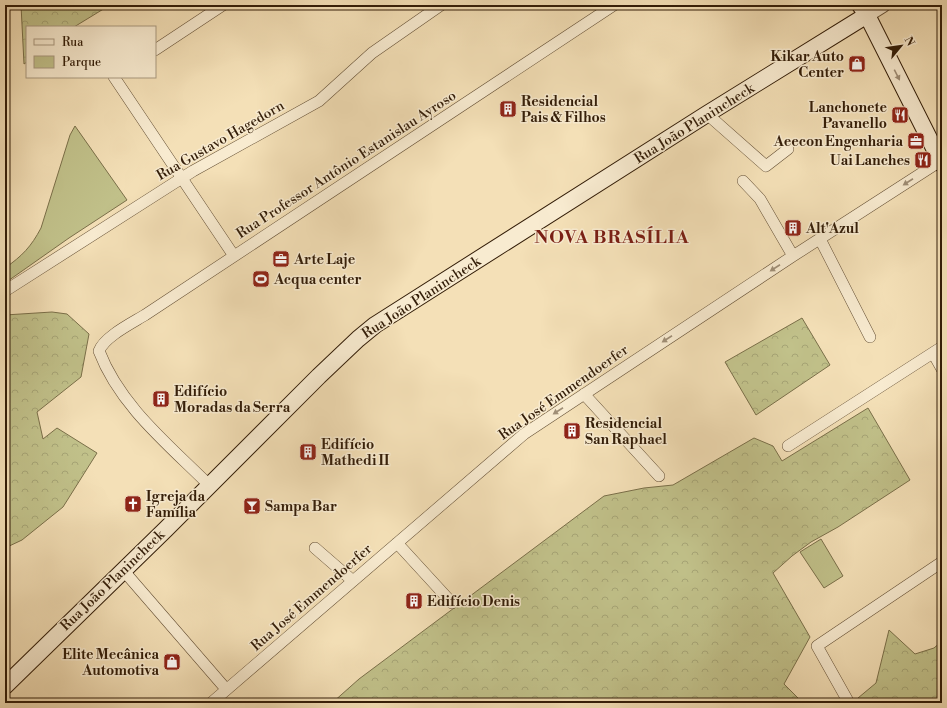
<svg xmlns="http://www.w3.org/2000/svg" width="947" height="708" font-family="'Libre Bodoni',serif">
	<style>
		.green { fill: #c1c18a; stroke: #7a6f49 }
		.forest { fill: url(#forest-crowns); stroke: #7a6f49 }
		.lines { fill: none; stroke-linecap: round; stroke-linejoin: round }
		.minor-casing { stroke: #634e34; stroke-width: 12 }
		.tertiary-casing { stroke: #634e34; stroke-width: 16 }
		.secondary-casing { stroke: #331d08; stroke-width: 18 }
		.minor { stroke: #f8ebd0; stroke-width: 11 }
		.tertiary { stroke: #f8ebd0; stroke-width: 14 }
		.secondary { stroke: #f8ebd0; stroke-width: 16 }
		.oneway { fill: #9f8e76 }
		.labels { text-anchor: middle; stroke-width: 3; stroke-linejoin: round; paint-order: stroke }
		.poi-label { font-size: 14px; font-weight: bold; fill: #331d08; stroke: #f8ebd0; text-anchor: start }
		.street-label { font-size: 14px; fill: #331d08; stroke: #f8ebd0 }
		.district-label { font-size: 18px; font-weight: bold; letter-spacing: 1px; fill: #7a1f14; stroke: #f8ebd0 }
	</style>
	<defs>
		<pattern id="forest-crowns" width="20" height="18" patternUnits="userSpaceOnUse"><rect width="20" height="18" fill="#c1c18a"/><path d="M2 6a3 3 0 1 1 6 0M12 15a3 3 0 1 1 6 0" fill="none" stroke="#a6a576"/></pattern>
	</defs>
	<rect width="100%" height="100%" fill="#f4e0b7"/>
	<filter id="stains"><feTurbulence type="fractalNoise" baseFrequency=".005" numOctaves="4"/><feColorMatrix values="0 0 0 0 .2 0 0 0 0 .09 0 0 0 0 .02 0 0 0 .5 -.17"/></filter>
	<radialGradient id="worn" r=".72"><stop offset=".6" stop-color="#630" stop-opacity="0"/><stop offset="1" stop-color="#630" stop-opacity=".3"/></radialGradient>
	<path class="green" d="M75 126 127 200 69 238 5 283V268C22 256 31 247 41 228L70 135Z
		M821 539 843 576 824 588 800 552Z"/>
	<path class="forest" d="M21 5H110L74 27H27V62L24 64Z
		M52 312 67 314 89 334 81 377 37 412 43 439 57 428 97 453 63 507 22 540 5 548V315Z
		M802 318 830 365 756 415 725 362Z
		M868 408 910 480 838 527 811 542 792 556 773 573 810 637 784 684 803 703H332L359 679 604 496 644 488 673 485 754 438 773 446 782 461Z
		M889 630 915 654 934 648 942 641V703H860L858 698 876 683Z"/>
	<g class="lines">
		<defs>
			<path id="minor" d="M155 50 223 5
				M114 77 234 256
				M707 114 766 166 788 149
				M743 181 760 199 793 256
				M820 239 870 337
				M5 291 193 171 319 101 372 53 441 5
				M933 353 942 369
				M584 394 659 476
				M788 446 942 347
				M209 485C169 445 120 406 99 351 104 337 132 323 145 315L614 5
				M397 543 452 603
				M315 548 353 581
				M123 570 226 689
				M211 703 524 434 793 256 942 160
				M849 703 817 646 942 562"/>
			<path id="tertiary" d="M867 15 883 5"/>
			<path id="secondary" d="M860 5 867 15 942 164
				M5 686 166 529 319 376 358 339 375 325 707 114 867 15"/>
		</defs>
		<use href="#minor" class="minor-casing"/>
		<use href="#tertiary" class="tertiary-casing"/>
		<use href="#secondary" class="secondary-casing"/>
		<use href="#minor" class="minor"/>
		<use href="#tertiary" class="tertiary"/>
		<use href="#secondary" class="secondary"/>
	</g>
	<defs><path id="oneway-solid" d="M-6-.8H1V-3.2L6.5 0L1 3.2V.8H-6Z"/></defs>
	<g class="oneway">
		<use href="#oneway-solid" transform="translate(897 75) rotate(63)"/>
		<use href="#oneway-solid" transform="translate(908 182) rotate(147)"/>
		<use href="#oneway-solid" transform="translate(775 268) rotate(147)"/>
		<use href="#oneway-solid" transform="translate(667 339) rotate(147)"/>
		<use href="#oneway-solid" transform="translate(558 411) rotate(147)"/>
	</g>
	<defs>
		<symbol id="shop-square" viewBox="-11 -11 22 22"><rect x="-9" y="-9" width="18" height="18" rx="4" fill="#8f2418" stroke="#f8ebd0"/><path d="M-5-2.5h2.3a2.7 3.5 0 0 1 5.4 0H5L5.5 6h-11ZM-1.5-2.5h3a1.5 2.3 0 0 0-3 0Z" fill="#fff"/></symbol>
		<symbol id="building-square" viewBox="-11 -11 22 22"><rect x="-9" y="-9" width="18" height="18" rx="4" fill="#8f2418" stroke="#f8ebd0"/><path d="M-4-6H4V6H1V3H-1V6H-4ZM-2.5-4.3h1.7v1.8h-1.7ZM.8-4.3h1.7v1.8H.8ZM-2.5-1h1.7V.8h-1.7ZM.8-1h1.7V.8H.8Z" fill="#fff"/></symbol>
		<symbol id="restaurant-square" viewBox="-11 -11 22 22"><rect x="-9" y="-9" width="18" height="18" rx="4" fill="#8f2418" stroke="#f8ebd0"/><path d="M-5-6h1v4h1v-4h1v4h1v-4h1v5L-1.5 .5V6h-2V.5L-5-1ZM5-6V6H3V1.5H1.5Q1.5-4 5-6Z" fill="#fff"/></symbol>
		<symbol id="office-square" viewBox="-11 -11 22 22"><rect x="-9" y="-9" width="18" height="18" rx="4" fill="#8f2418" stroke="#f8ebd0"/><path d="M-6-3h4V-5.5h4V-3h4V5H-6ZM-1-4.5V-3h2v-1.5ZM-6 0V1H6V0Z" fill="#fff"/></symbol>
		<symbol id="stadium-square" viewBox="-11 -11 22 22"><rect x="-9" y="-9" width="18" height="18" rx="4" fill="#8f2418" stroke="#f8ebd0"/><path d="M0-5a6.5 5 0 1 0 0 10a6.5 5 0 1 0 0-10ZM-3.5-1.8h7v3.6h-7Z" fill="#fff"/></symbol>
		<symbol id="church-square" viewBox="-11 -11 22 22"><rect x="-9" y="-9" width="18" height="18" rx="4" fill="#8f2418" stroke="#f8ebd0"/><path d="M-1.2-6h2.4v3.5h3.3v2.4h-3.3V6h-2.4V-.1h-3.3v-2.4h3.3Z" fill="#fff"/></symbol>
		<symbol id="bar-square" viewBox="-11 -11 22 22"><rect x="-9" y="-9" width="18" height="18" rx="4" fill="#8f2418" stroke="#f8ebd0"/><path d="M-6-5H6L.8 .8V4.5H3.5V6h-7V4.5H-.8V.8Z" fill="#fff"/></symbol>
	</defs>
	<g fill-rule="evenodd">
		<use href="#shop-square" x="847" y="54" width="20" height="20"/>
		<use href="#building-square" x="498" y="99" width="20" height="20"/>
		<use href="#restaurant-square" x="890" y="105" width="20" height="20"/>
		<use href="#office-square" x="906" y="131" width="20" height="20"/>
		<use href="#restaurant-square" x="913" y="150" width="20" height="20"/>
		<use href="#building-square" x="783" y="218" width="20" height="20"/>
		<use href="#office-square" x="271" y="249" width="20" height="20"/>
		<use href="#stadium-square" x="251" y="269" width="20" height="20"/>
		<use href="#building-square" x="151" y="389" width="20" height="20"/>
		<use href="#building-square" x="562" y="421" width="20" height="20"/>
		<use href="#building-square" x="298" y="442" width="20" height="20"/>
		<use href="#church-square" x="123" y="494" width="20" height="20"/>
		<use href="#bar-square" x="242" y="496" width="20" height="20"/>
		<use href="#building-square" x="404" y="591" width="20" height="20"/>
		<use href="#shop-square" x="162" y="652" width="20" height="20"/>
	</g>
	<g class="labels">
		<g class="poi-label">
			<text x="844" y="61" text-anchor="end">Kikar Auto<tspan x="844" dy="16">Center</tspan></text>
			<text x="521" y="106">Residencial<tspan x="521" dy="16">Pais &amp; Filhos</tspan></text>
			<text x="887" y="112" text-anchor="end">Lanchonete<tspan x="887" dy="16">Pavanello</tspan></text>
			<text x="903" y="146" text-anchor="end">Aeecon Engenharia</text>
			<text x="910" y="165" text-anchor="end">Uai Lanches</text>
			<text x="806" y="233">Alt'Azul</text>
			<text x="294" y="264">Arte Laje</text>
			<text x="274" y="284">Acqua center</text>
			<text x="174" y="396">Edifício<tspan x="174" dy="16">Moradas da Serra</tspan></text>
			<text x="585" y="428">Residencial<tspan x="585" dy="16">San Raphael</tspan></text>
			<text x="321" y="449">Edifício<tspan x="321" dy="16">Mathedi II</tspan></text>
			<text x="146" y="501">Igreja da<tspan x="146" dy="16">Família</tspan></text>
			<text x="265" y="511">Sampa Bar</text>
			<text x="427" y="606">Edifício Denis</text>
			<text x="159" y="659" text-anchor="end">Elite Mecânica<tspan x="159" dy="16">Automotiva</tspan></text>
		</g>
		<g class="street-label">
			<text transform="translate(694 123) rotate(-32)" y="5">Rua João Planincheck</text>
			<text transform="translate(220 140) rotate(-30)" y="5">Rua Gustavo Hagedorn</text>
			<text transform="translate(346 164) rotate(-33)" y="5">Rua Professor Antônio Estanislau Ayroso</text>
			<text transform="translate(421 297) rotate(-33)" y="5">Rua João Planincheck</text>
			<text transform="translate(563 392) rotate(-35)" y="5">Rua José Emmendoerfer</text>
			<text transform="translate(112 580) rotate(-44)" y="5">Rua João Planincheck</text>
			<text transform="translate(311 597) rotate(-41)" y="5">Rua José Emmendoerfer</text>
		</g>
		<g class="district-label">
			<text x="612" y="243">NOVA BRASÍLIA</text>
		</g>
	</g>
	<rect width="947" height="708" fill="none" stroke="#f4e0b7" stroke-width="20"/>
	<rect x="6" y="6" width="935" height="696" fill="none" stroke="#331d08" stroke-width="2"/>
	<rect x="10" y="10" width="927" height="688" fill="none" stroke="#331d08"/>
	<rect x="26" y="26" width="130" height="52" fill="#f8ebd0" stroke="#a99980"/>
	<rect x="34" y="39" width="20" height="6" fill="#f8ebd0" stroke="#a99980"/>
	<text x="62" y="46" font-size="12" fill="#331d08">Rua</text>
	<rect x="34" y="56" width="20" height="12" fill="#c1c18a" stroke="#a99980"/>
	<text x="62" y="66" font-size="12" fill="#331d08">Parque</text>
	<g transform="translate(901 46) rotate(61)" stroke="#f8ebd0" stroke-width="3" paint-order="stroke">
	<path d="M0-3L7 15L0 10L-7 15Z" fill="#331d08"/>
	<text y="-6" font-size="11" font-weight="bold" text-anchor="middle" fill="#331d08">N</text>
	</g>
	<rect width="100%" height="100%" filter="url(#stains)"/>
	<rect width="100%" height="100%" fill="url(#worn)"/>
</svg>
